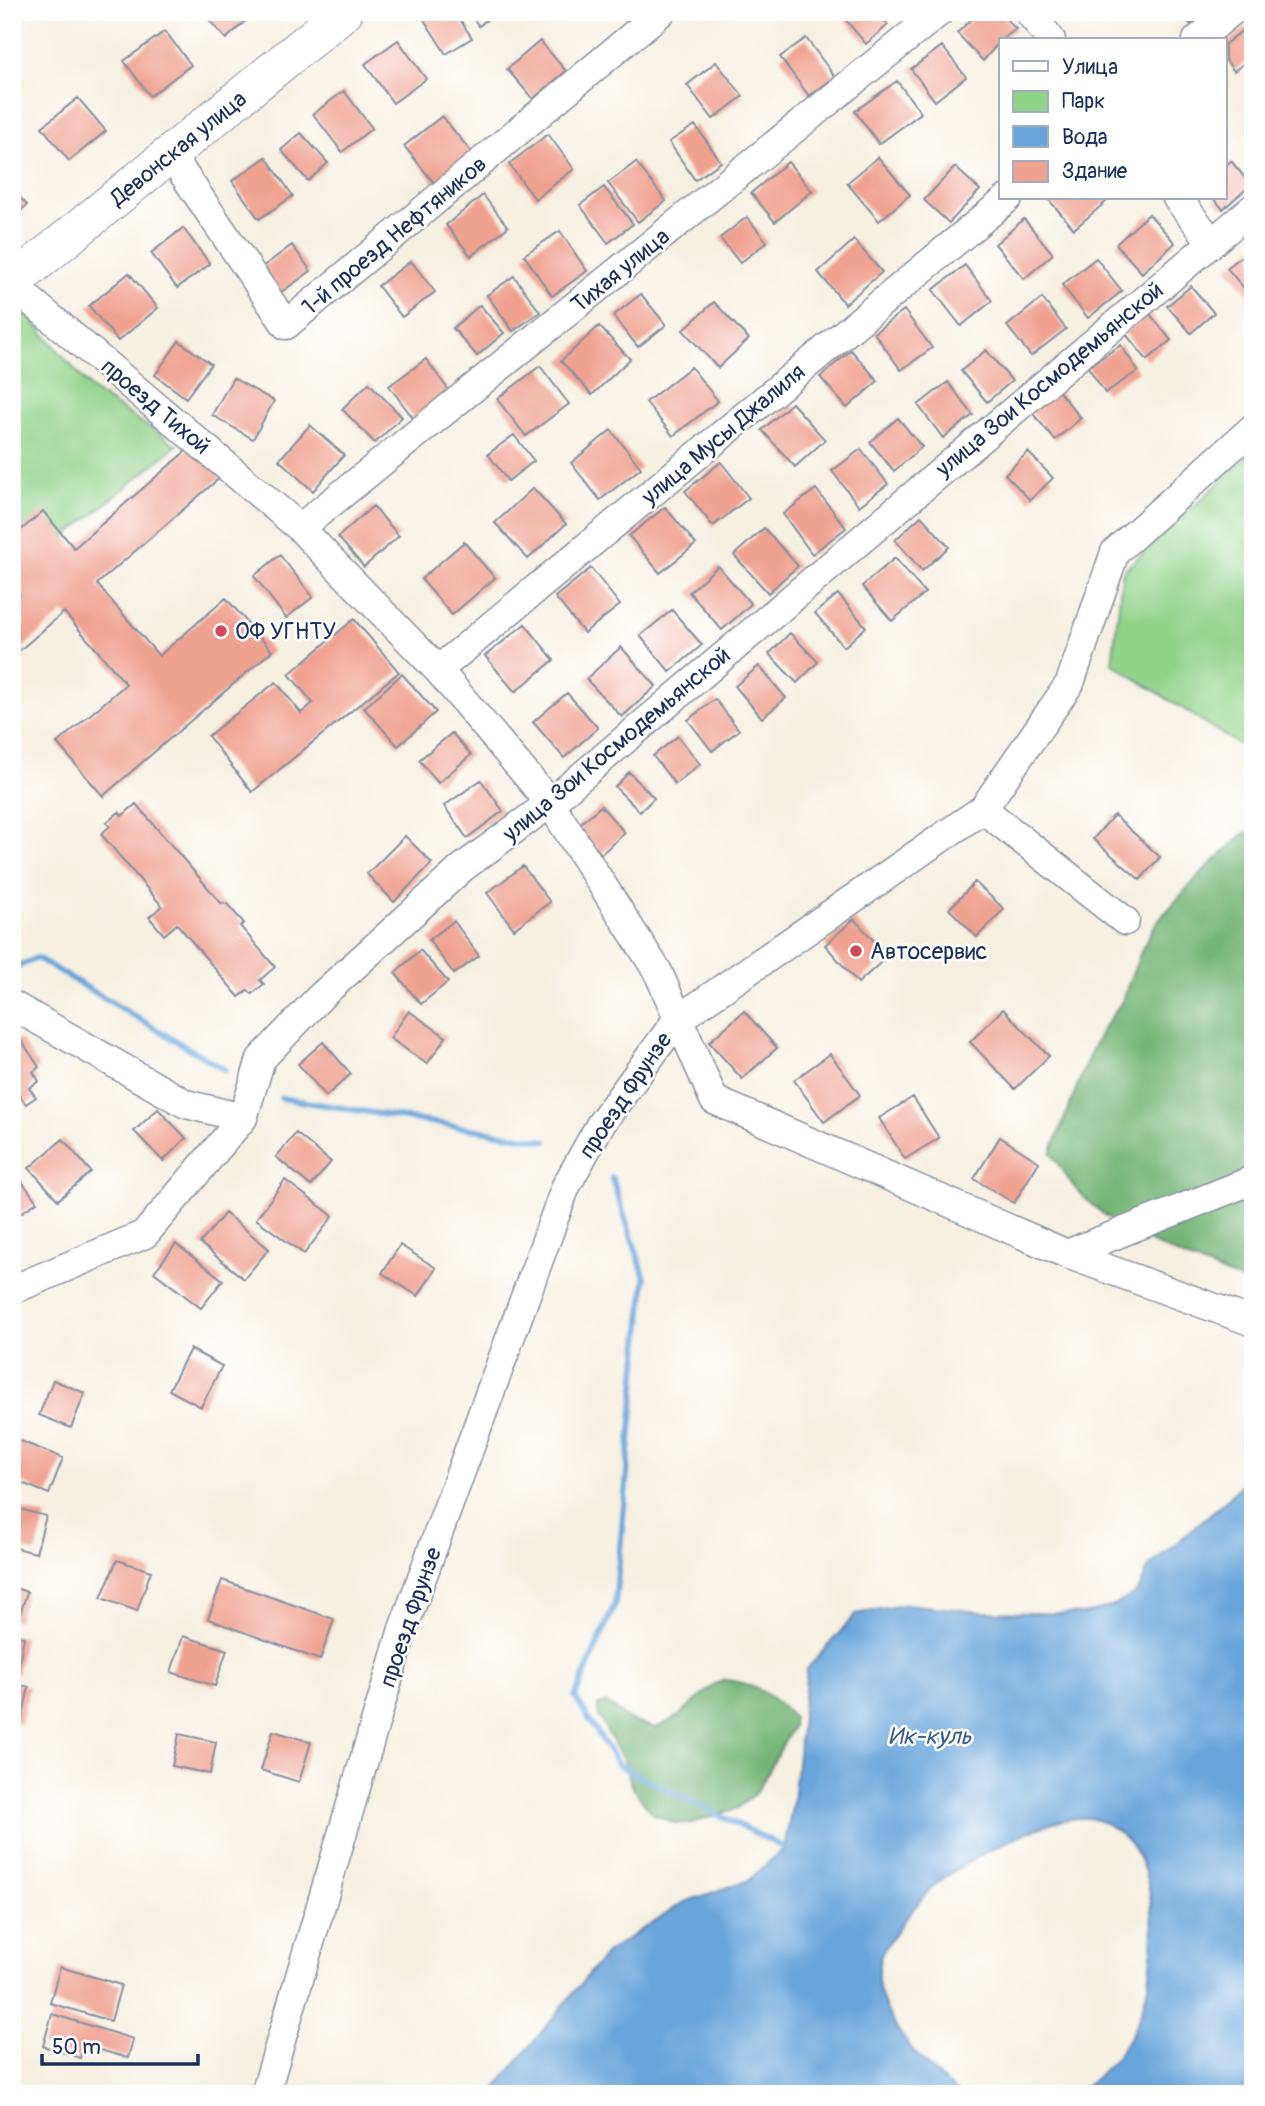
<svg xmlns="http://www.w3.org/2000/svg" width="1265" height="2106" font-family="Pangolin,sans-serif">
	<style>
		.green { fill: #92d38a; stroke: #568174; stroke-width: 2 }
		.forest { fill: #75b576; stroke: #48726a; stroke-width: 2 }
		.water { fill: #69a5da; stroke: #426a9c; stroke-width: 2 }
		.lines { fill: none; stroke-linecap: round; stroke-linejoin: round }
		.stream { stroke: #69a5da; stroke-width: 6 }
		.building { fill: #f0a291 }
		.minor-casing { stroke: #8890a0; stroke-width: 31 }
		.major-casing { stroke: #8890a0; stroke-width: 39 }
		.minor { stroke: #fff; stroke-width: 28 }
		.major { stroke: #fff; stroke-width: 37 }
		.poi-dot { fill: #d1495b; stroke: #fff; stroke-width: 2.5 }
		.labels { text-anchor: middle; stroke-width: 5; stroke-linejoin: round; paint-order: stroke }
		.street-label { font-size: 23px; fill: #1b2f5e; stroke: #fff }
		.poi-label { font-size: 23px; fill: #1b2f5e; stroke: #fff; text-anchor: start }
		.water-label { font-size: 24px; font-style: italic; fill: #3a5e90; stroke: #fff }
	</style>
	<rect width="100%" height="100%" fill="#fff"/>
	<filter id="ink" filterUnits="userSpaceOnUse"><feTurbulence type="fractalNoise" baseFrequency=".0143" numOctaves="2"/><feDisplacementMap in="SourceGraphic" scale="14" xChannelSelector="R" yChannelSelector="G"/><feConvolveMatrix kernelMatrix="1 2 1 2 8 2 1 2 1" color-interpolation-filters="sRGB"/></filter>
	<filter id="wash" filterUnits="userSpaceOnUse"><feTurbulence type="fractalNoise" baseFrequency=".00686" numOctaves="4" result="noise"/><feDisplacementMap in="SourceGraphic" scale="28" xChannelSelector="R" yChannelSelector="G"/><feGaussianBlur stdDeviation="1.57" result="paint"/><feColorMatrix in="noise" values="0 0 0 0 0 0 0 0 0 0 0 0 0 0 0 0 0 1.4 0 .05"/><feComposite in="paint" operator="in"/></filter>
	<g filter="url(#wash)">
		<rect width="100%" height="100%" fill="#f6f0e1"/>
		<path class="green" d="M21 307 93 391 177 445 12 581V314Z
			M1253 452V754L1112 663 1123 571Z"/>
		<path class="forest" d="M1253 832V1285C1195 1261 1118 1237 1076 1189 1067 1179 1059 1165 1051 1153L1089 1056 1103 1028 1121 1003 1142 949 1156 923 1202 872 1245 833Z
			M726 1680C755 1683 773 1696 793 1717V1726L757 1792 738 1808 689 1824 674 1823 652 1813 633 1788 623 1760 598 1715V1705L606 1703 631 1721 656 1728 679 1716 715 1684Z"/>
		<path class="water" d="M1253 1471V2094H1074C1127 2060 1149 2013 1152 1952 1155 1904 1151 1839 1097 1820 1062 1807 965 1860 937 1883 924 1895 884 1943 880 1959 866 2008 925 2069 960 2094H491L606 1953 682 1903 749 1880 784 1848 793 1802 807 1669 856 1614 907 1604 980 1612 1083 1614 1111 1607 1138 1592 1149 1566 1229 1498Z"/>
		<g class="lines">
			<path class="stream" d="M12 969 37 958 225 1070
				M281 1098 546 1141
				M612 1178 645 1278 615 1604 575 1697 618 1765 789 1850"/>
		</g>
		<g id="blocks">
			<path class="building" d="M202 12H255L226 39Z
				M425 12H455L472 38 446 54 421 15Z
				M468 12H496L479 26Z
				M839 12H877L888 25 866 44Z
				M979 12H999L1016 29 1001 40 983 61 957 33Z
				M1180 12H1205L1191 25Z
				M1247 27 1253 35V56L1234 71 1225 59V44Z
				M165 31 191 65 150 96 124 61Z
				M806 38 835 77 809 96 780 57Z
				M398 40 426 79 393 103 365 64Z
				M540 41 566 71 533 99 507 69Z
				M942 46 966 77 935 101 911 69Z
				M716 62 743 96 713 119 687 85Z
				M897 81 921 113 879 144 855 111Z
				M344 91 372 128 342 152 313 114Z
				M78 98 106 131 69 161 42 127Z
				M442 116 473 154 435 184 404 146Z
				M695 125 721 162 695 180 669 142Z
				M301 133 328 163 308 181 281 150Z
				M548 134 574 169 535 199 509 164Z
				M266 157 293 196 259 219 232 181Z
				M878 157 910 195 879 221 847 183Z
				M1231 161 1251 185 1223 209 1213 198H1225V166Z
				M636 162 666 201 638 222 608 183Z
				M788 162 812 191 775 222 751 193Z
				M955 167 980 190 949 223 924 200Z
				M604 187 633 224 608 243 580 205Z
				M12 189 27 205 12 219Z
				M483 195 508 227 471 256 446 225Z
				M1051 198H1104L1107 201 1074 229 1049 200Z
				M1149 214 1175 243 1142 273 1116 244Z
				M747 217 767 242 740 263 720 238Z
				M1024 219 1053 254 1024 279 995 244Z
				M183 228 210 264 177 288 151 253Z
				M560 231 587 271 552 296 524 255Z
				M854 240 882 272 845 304 818 272Z
				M292 245 311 271 280 293 261 268Z
				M1253 247V294L1250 296 1227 268Z
				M1096 258 1122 291 1088 318 1062 285Z
				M411 261 435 292 402 317 378 286Z
				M965 265 992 301 961 326 933 290Z
				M129 273 158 308 118 341 89 306Z
				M514 276 540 312 513 331 487 295Z
				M1191 286 1214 313 1191 333 1167 306Z
				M641 294 666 325 638 347 613 316Z
				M1042 298 1066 329 1031 356 1007 326Z
				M714 302 749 339 718 368 683 330Z
				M480 305 504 333 477 356 453 328Z
				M904 310 932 348 901 370 874 333Z
				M1149 313 1171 340 1147 360 1124 332Z
				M599 326 630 359 592 395 561 361Z
				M179 341 211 364 186 398 155 375Z
				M1121 345 1138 371 1105 393 1088 367Z
				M851 350 878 381 847 408 820 377Z
				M986 350 1012 381 987 402 961 371Z
				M426 359 450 392 414 419 389 386Z
				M540 366 569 404 526 436 497 399Z
				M691 367 718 401 673 436 646 402Z
				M233 378 274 401 253 439 212 415Z
				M948 382 973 415 943 438 918 405Z
				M369 383 402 417 375 443 342 409Z
				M1055 387 1081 418 1055 440 1029 409Z
				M792 403 825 440 795 467 762 430Z
				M898 418 922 447 894 471 870 442Z
				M310 425 344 455 313 491 279 460Z
				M611 430 641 468 600 500 571 463Z
				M514 435 534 461 508 481 488 454Z
				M194 444 222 476 97 584 159 656 226 598 272 651 103 796 57 743 126 684 64 612 12 657V602L20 595 12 586V538L43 511 74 548Z
				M861 449 888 484 859 506 832 471Z
				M1028 452 1053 478 1030 500 1005 474Z
				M721 462 749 498 713 526 685 491Z
				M533 488 566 524 528 559 495 523Z
				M816 489 846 528 812 554 783 514Z
				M373 506 399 536 364 567 338 537Z
				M665 507 696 544 660 573 629 536Z
				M921 516 949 547 922 571 895 540Z
				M764 528 798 566 768 593 734 555Z
				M464 542 495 578 452 615 421 579Z
				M280 555 313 597 286 618 254 576Z
				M895 558 925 593 892 621 862 586Z
				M718 566 751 604 722 630 689 592Z
				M591 568 620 605 584 633 555 597Z
				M838 594 866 627 844 647 815 613Z
				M672 610 702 645 670 672 640 636Z
				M354 619 399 672 252 792 208 736 276 682 301 713 313 703 289 674Z
				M525 624 554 660 515 692 485 656Z
				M790 633 818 662 797 683 769 654Z
				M621 647 656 686 622 717 586 679Z
				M759 666 786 698 762 718 735 686Z
				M402 674 436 712 398 746 364 708Z
				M567 693 598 728 564 758 533 722Z
				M715 699 739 730 712 751 688 720Z
				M452 733 471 755 438 783 419 760Z
				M678 736 700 764 675 784 653 756Z
				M629 772 654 798 640 812 615 787Z
				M481 780 503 811 467 838 444 806Z
				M136 804 221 903 227 904 244 923 240 926 275 967 260 980 264 984 252 994 248 990 239 997 177 924 164 935 149 917 162 906 101 834 110 826 106 823 119 812 122 816Z
				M601 806 625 833 601 854 577 826Z
				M1114 815 1160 857 1140 880 1093 839Z
				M405 836 432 863 394 902 367 874Z
				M523 866 550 902 514 929 487 893Z
				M975 882 1004 909 977 937 949 909Z
				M854 919 888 956 858 983 825 945Z
				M454 921 479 956 454 974 429 940Z
				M420 950 448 982 421 1004 395 973Z
				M1003 1009 1049 1056 1015 1089 970 1042Z
				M409 1011 446 1037 427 1064 390 1038Z
				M744 1011 777 1048 742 1079 709 1042Z
				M15 1039 21 1040 39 1067 33 1072 39 1081 29 1088 36 1097 26 1104 12 1085V1041Z
				M323 1042 351 1074 326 1096 298 1064Z
				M830 1054 860 1095 824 1122 794 1080Z
				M913 1097 939 1138 905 1159 879 1118Z
				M158 1109 186 1138 163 1161 134 1131Z
				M296 1133 331 1162 311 1186 276 1157Z
				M1000 1137 1039 1162 1014 1203 974 1179Z
				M63 1139 91 1172 58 1200 29 1168Z
				M12 1168 37 1202 12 1219Z
				M285 1180 333 1216 304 1254 256 1219Z
				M225 1213 269 1249 244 1279 200 1243Z
				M176 1244 223 1280 201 1308 154 1272Z
				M400 1245 436 1268 418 1296 382 1273Z
				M190 1349 222 1366 201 1407 169 1390Z
				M53 1380 85 1393 71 1428 39 1415Z
				M18 1440 63 1458 49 1494 12 1479V1455Z
				M12 1507 46 1516 36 1553 12 1547Z
				M117 1560 151 1571 137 1611 101 1598Z
				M222 1580 334 1619 320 1660 208 1619Z
				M12 1587 27 1592 18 1621 12 1619Z
				M12 1635 24 1637 17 1674 12 1673Z
				M183 1636 227 1650 215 1686 171 1672Z
				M12 1683 29 1687 21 1724 12 1722Z
				M273 1731 311 1742 299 1782 261 1770Z
				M179 1734 216 1742 210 1774 172 1766Z
				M60 1967 121 1985 111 2021 50 2003Z
				M52 2014 133 2039 128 2058 83 2045 80 2058 43 2046Z"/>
		</g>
	</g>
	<g filter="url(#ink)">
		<use href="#blocks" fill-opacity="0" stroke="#8890a0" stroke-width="2"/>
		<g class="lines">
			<defs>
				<path id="minor" d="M1029 12 1051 40
					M1197 40 1231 12
					M170 154 286 325 661 12
					M1177 198 1211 241
					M12 285 300 528 438 670 550 803 658 972 714 1100 1067 1254 1253 1322
					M300 528 939 12
					M438 670 1008 198
					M983 809 1125 921
					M12 1005 186 1104 243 1118
					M1067 1254 1253 1180
					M12 1290 145 1234 243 1118 261 1059 320 997 462 868 550 803 1253 208
					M265 2094 403 1629 566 1186 600 1125 677 1020 983 809 1070 683 1115 552 1253 428"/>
				<path id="major" d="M12 283 344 12"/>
			</defs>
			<use href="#minor" class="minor-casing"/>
			<use href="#major" class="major-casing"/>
			<use href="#minor" class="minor"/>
			<use href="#major" class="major"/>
		</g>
	</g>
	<g class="poi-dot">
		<circle cx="221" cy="631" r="7"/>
		<circle cx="856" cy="951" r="7"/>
	</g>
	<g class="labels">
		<g class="street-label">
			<text transform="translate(178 148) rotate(-39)" y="8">Девонская улица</text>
			<text transform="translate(394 235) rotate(-40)" y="8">1-й проезд Нефтяников</text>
			<text transform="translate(620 270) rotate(-39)" y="8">Тихая улица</text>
			<text transform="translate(1049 379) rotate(-40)" y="8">улица Зои Космодемьянской</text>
			<text transform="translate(156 406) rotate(40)" y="8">проезд Тихой</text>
			<text transform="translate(723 434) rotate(-40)" y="8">улица Мусы Джалиля</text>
			<text transform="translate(616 744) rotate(-40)" y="8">улица Зои Космодемьянской</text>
			<text transform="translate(625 1095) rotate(-56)" y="8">проезд Фрунзе</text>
			<text transform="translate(410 1617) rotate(-71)" y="8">проезд Фрунзе</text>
		</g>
		<g class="poi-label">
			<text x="235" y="639">ОФ УГНТУ</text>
			<text x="870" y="959">Автосервис</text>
		</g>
		<g class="water-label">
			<text x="930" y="1744">Ик-куль</text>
		</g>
	</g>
	<rect width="1265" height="2106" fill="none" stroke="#fff" stroke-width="42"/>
	<rect x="999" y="38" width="228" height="161" fill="#ffffff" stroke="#a4acbf" stroke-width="2"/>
	<rect x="1013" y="61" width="35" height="10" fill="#ffffff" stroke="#a4acbf" stroke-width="2"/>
	<text x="1062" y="74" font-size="21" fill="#1b2f5e">Улица</text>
	<rect x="1013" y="91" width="35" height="21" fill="#92d38a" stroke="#a4acbf" stroke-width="2"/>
	<text x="1062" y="108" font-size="21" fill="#1b2f5e">Парк</text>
	<rect x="1013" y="126" width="35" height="21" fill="#69a5da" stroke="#a4acbf" stroke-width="2"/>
	<text x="1062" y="144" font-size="21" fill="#1b2f5e">Вода</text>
	<rect x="1013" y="161" width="35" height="21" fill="#f0a291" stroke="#a4acbf" stroke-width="2"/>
	<text x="1062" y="178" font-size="21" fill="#1b2f5e">Здание</text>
	<path d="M42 2054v10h156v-10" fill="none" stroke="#1b2f5e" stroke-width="3.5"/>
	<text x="52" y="2054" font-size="21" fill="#1b2f5e" stroke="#ffffff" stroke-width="5" paint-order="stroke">50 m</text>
</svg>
